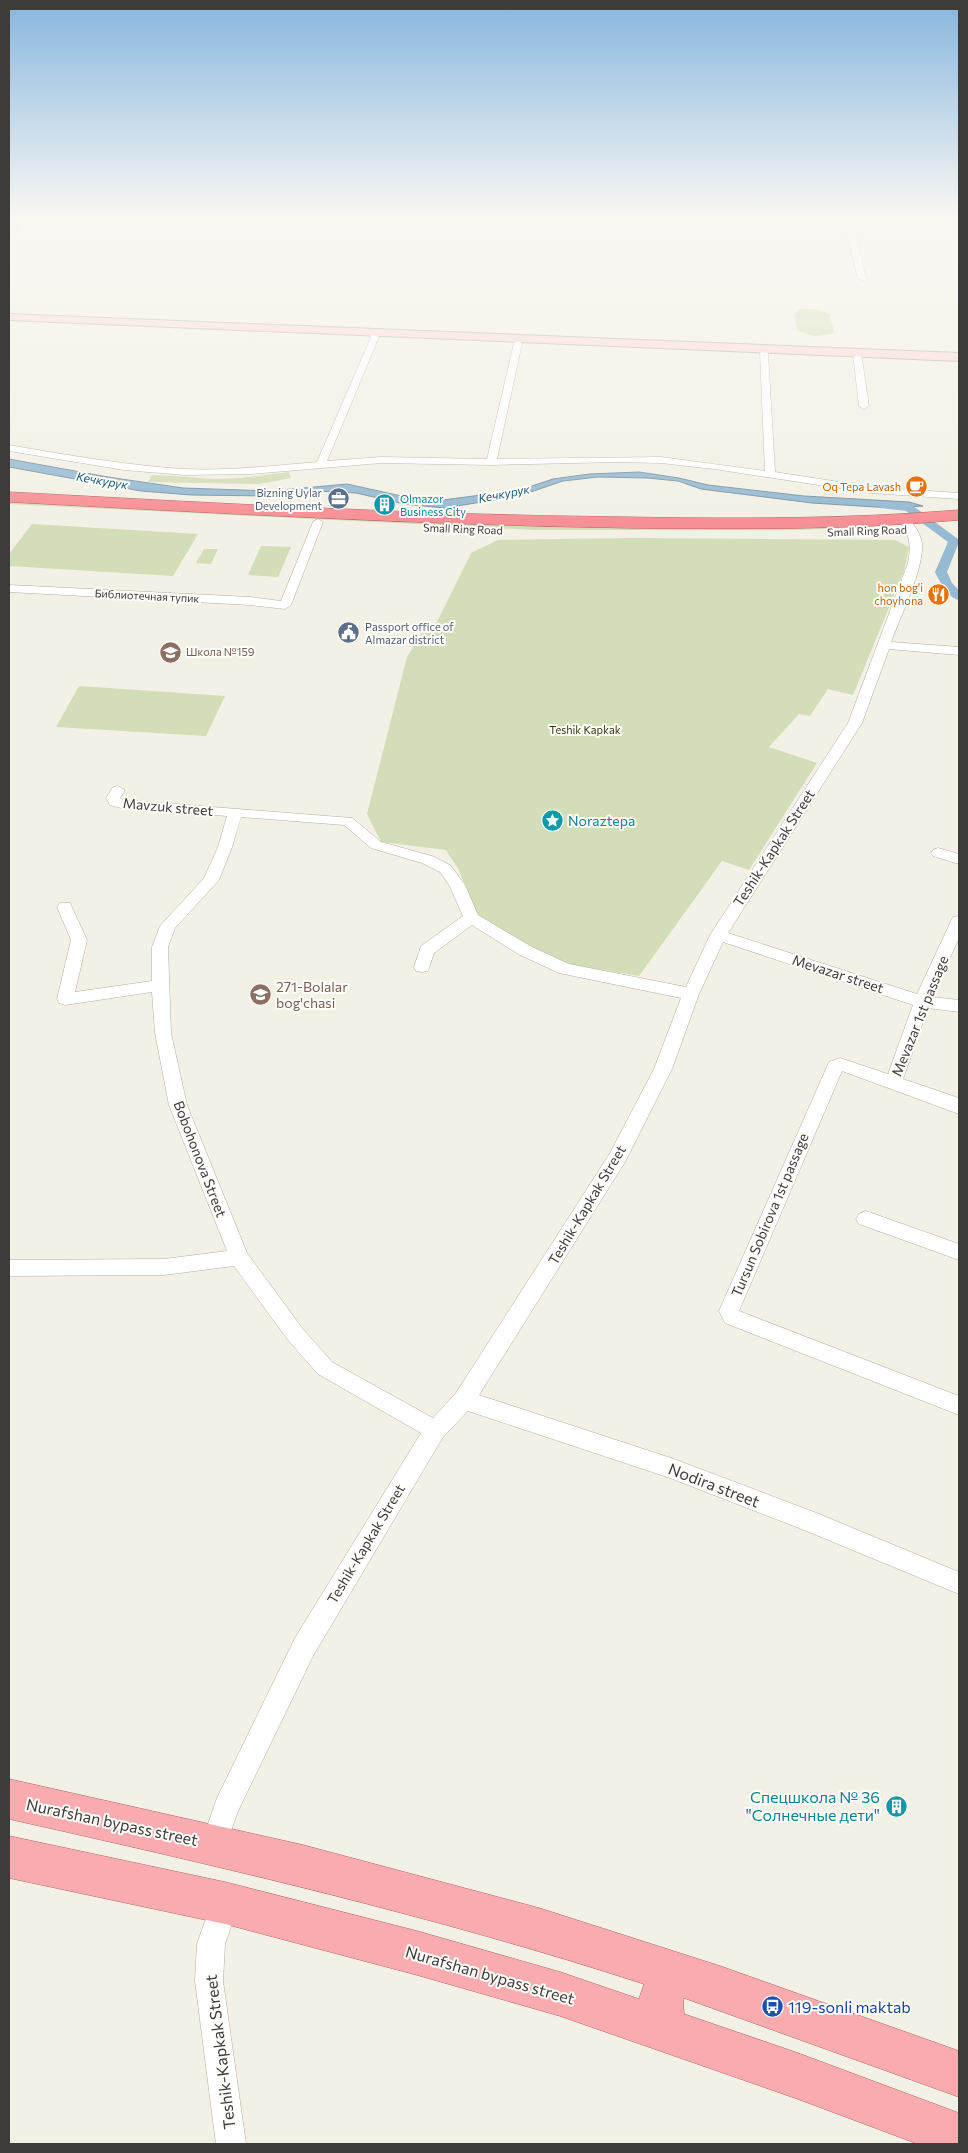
<svg xmlns="http://www.w3.org/2000/svg" width="968" height="2153" font-family="Commissioner,sans-serif">
	<style>
		.green { fill: #d3ddb7 }
		.water { fill: #95bad2; stroke: #7b94a4 }
		.lines { fill: none; stroke-linecap: round; stroke-linejoin: round }
		.canal { fill: #95bad2; fill-rule: evenodd }
		.minor-casing { stroke: #b1aea4; stroke-width: 1 }
		.secondary-casing { stroke: #b1aea4; stroke-width: 2 }
		.primary-casing { stroke: #b56164; stroke-width: 1 }
		.trunk-casing { stroke: #b56164; stroke-width: 1 }
		.minor { fill: #fff; fill-rule: evenodd }
		.secondary { fill: #fcd6d7; fill-rule: evenodd }
		.primary { fill: #f9acb0; fill-rule: evenodd }
		.trunk { fill: #f79096; fill-rule: evenodd }
		.labels { text-anchor: middle; stroke-width: 4; stroke-linejoin: round; paint-order: stroke }
		.far-food-label { font-size: 11px; fill: #c56008; stroke: #fefdf9; text-anchor: end }
		.far-service-label { font-size: 11px; fill: #4e5e75; stroke: #fefdf9; text-anchor: end }
		.far-culture-label { font-size: 11px; fill: #0d838f; stroke: #fefdf9; text-anchor: start }
		.far-street-label { font-size: 11px; fill: #3d3c38; stroke: #fefdf9 }
		.far-education-label { font-size: 11px; fill: #785e54; stroke: #fefdf9; text-anchor: start }
		.far-park-label { font-size: 11px; fill: #2e3608; stroke: #fefdf9 }
		.far-water-label { font-size: 12px; font-style: italic; fill: #145576; stroke: #fefdf9 }
		.street-label { font-size: 14px; fill: #3d3c38; stroke: #fefdf9 }
		.culture-label { font-size: 14px; fill: #0d838f; stroke: #fefdf9; text-anchor: start }
		.education-label { font-size: 14px; fill: #785e54; stroke: #fefdf9; text-anchor: start }
		.near-street-label { font-size: 16px; fill: #3d3c38; stroke: #fefdf9 }
		.near-culture-label { font-size: 16px; fill: #0d838f; stroke: #fefdf9; text-anchor: end }
		.near-transit-label { font-size: 16px; fill: #164399; stroke: #fefdf9; text-anchor: start }
	</style>
	<rect width="100%" height="100%" fill="#f3f0e5"/>
	<path class="green" d="M806 309 820 310 829 314 834 331 832 334 814 336 797 331 794 314 799 310Z
		M289 472 291 478 259 484 148 482 152 475C176 475 199 479 223 479 245 478 267 475 289 472Z
		M9 500 541 526 793 527 875 524 876 527 795 530H537L9 504Z
		M32 524 198 534 173 576 9 566V554Z
		M632 538 895 540 909 547 904 571 853 695 828 689 810 716 799 714 769 747 817 763 749 870 722 861 639 976 561 963 477 919 459 870 446 850 381 842 367 814 407 657 424 630 437 622 471 553 498 540Z
		M261 546 291 547 278 577 248 575Z
		M204 549H218L211 564 196 563Z
		M79 686 225 696 206 736 56 727Z"/>
	<path class="water" d="M9 459 108 477 183 488 271 491 347 484 415 499 435 501 520 490 553 479 589 474 639 472 679 478 708 485 804 496 909 502 923 506 892 508 812 503 701 489 678 481 647 478 598 477 563 481 519 496 444 508 404 504 356 493 314 491 272 496 191 495 141 491 9 467Z"/>
	<g class="lines">
		<path class="canal" d="M885 503 913 506 958 539 959 542 947 572 952 583 959 590V600C948 598 940 582 935 572L948 542 906 511 881 508 880 506 881 504Z"/>
		<defs>
			<path id="minor" d="M845 222H853L866 279 865 281 858 279Z
				M372 330 379 337 327 461 381 457 487 459 514 343 518 340 522 343 497 459 661 457 765 471 760 353 764 350 768 353 775 472 871 487 959 493V499L871 493 714 469 661 463 617 462 491 465 381 463 251 474 185 475 124 470 9 451V445C67 455 124 465 183 469 227 471 272 466 317 462L371 337 368 333Z
				M857 350 861 353 869 406 864 409 859 406 853 353Z
				M904 516 908 517C914 525 921 534 922 544 924 568 900 618 891 642L959 647V655L889 649 862 723 728 933 917 994 951 921 953 917 959 916V938L932 997 959 1000V1012L928 1008 903 1079 959 1098V1114L842 1071 739 1311 959 1396V1415L725 1323 719 1311 829 1062 840 1058 888 1074 913 1005 723 942 699 994 672 1069 625 1162 479 1395 671 1458 814 1512 959 1572V1594L799 1528 670 1478 468 1411 443 1437 313 1656 238 1811 223 1853 214 1857 205 1853 201 1844 217 1798 295 1638 421 1433 318 1374 288 1340 234 1266 164 1275 9 1276V1260L164 1259 227 1251 169 1105 155 1033 152 992 65 1005 59 1003 57 999 71 940 57 907 60 903H70L87 940 75 992 152 981V947L160 926 204 878 218 847 227 816 121 808 110 805 106 798 113 787 118 786 125 790 120 798 123 800 352 818 381 842 432 856 450 865 465 885 478 915 532 947 569 964 686 987 710 935 848 723 908 563C912 544 909 534 899 519ZM241 817 344 825 371 848 422 863 440 872 449 885 463 916 421 946 414 967 416 971 422 972 428 971 434 953 472 925 520 955 559 973 681 998 654 1069 610 1153 456 1393 433 1418 332 1362 302 1328 247 1253 187 1105 171 1033 168 947 175 928 219 880 232 847Z
				M318 519 323 522 291 605 285 609 250 605 9 592V585L250 597 281 601 313 522Z
				M938 848 959 854V864L933 856 931 853 933 850Z
				M866 1211 959 1244V1260L859 1224 856 1219 859 1214Z
				M225 1889 235 1893 239 1903 225 1944 223 1981 246 2144H216L195 1981 197 1944 215 1893Z"/>
			<path id="secondary" d="M14 222H24L13 236 9 237V228Z
				M9 314 959 353V361L9 320Z"/>
			<path id="primary" d="M9 1779 303 1845 539 1908 720 1966 959 2051V2097L684 1998 683 1999 684 2014 795 2052 959 2113V2144H918L795 2098 560 2016 417 1975 225 1924 9 1878V1836L225 1882 417 1931 560 1972 639 1999 644 1984C435 1916 223 1867 9 1819Z"/>
			<path id="trunk" d="M9 492C214 503 419 515 625 517 736 519 848 519 959 510V520C850 530 740 529 630 528 423 525 216 513 9 502Z"/>
		</defs>
		<use href="#minor" class="minor-casing"/>
		<use href="#secondary" class="secondary-casing"/>
		<use href="#primary" class="primary-casing"/>
		<use href="#trunk" class="trunk-casing"/>
		<use href="#minor" class="minor"/>
		<use href="#secondary" class="secondary"/>
		<use href="#primary" class="primary"/>
		<use href="#trunk" class="trunk"/>
	</g>
	<linearGradient id="sky" x2="0" y2="1"><stop stop-color="#87b6df"/><stop offset="0.42" stop-color="#faf8f3"/><stop offset="1" stop-color="#faf8f3" stop-opacity="0"/></linearGradient>
	<rect width="968" height="523" fill="url(#sky)"/>
	<defs>
		<symbol id="cafe-disc" viewBox="-11 -11 22 22"><circle r="9.5" fill="#e8710a" stroke="#fefdf9"/><path d="M-5.5-4.5H6V0H3Q3 3.5 0 3.5H-2.5Q-5.5 3.5-5.5 0ZM3-3.2v2h1.7v-2ZM-6 4.5H4V6H-6Z" fill="#fff"/></symbol>
		<symbol id="office-disc" viewBox="-11 -11 22 22"><circle r="9.5" fill="#5c6f8a" stroke="#fefdf9"/><path d="M-6-3h4V-5.5h4V-3h4V5H-6ZM-1-4.5V-3h2v-1.5ZM-6 0V1H6V0Z" fill="#fff"/></symbol>
		<symbol id="building-disc" viewBox="-11 -11 22 22"><circle r="9.5" fill="#0f9aa8" stroke="#fefdf9"/><path d="M-4-6H4V6H1V3H-1V6H-4ZM-2.5-4.3h1.7v1.8h-1.7ZM.8-4.3h1.7v1.8H.8ZM-2.5-1h1.7V.8h-1.7ZM.8-1h1.7V.8H.8Z" fill="#fff"/></symbol>
		<symbol id="restaurant-disc" viewBox="-11 -11 22 22"><circle r="9.5" fill="#e8710a" stroke="#fefdf9"/><path d="M-5-6h1v4h1v-4h1v4h1v-4h1v5L-1.5 .5V6h-2V.5L-5-1ZM5-6V6H3V1.5H1.5Q1.5-4 5-6Z" fill="#fff"/></symbol>
		<symbol id="civic-disc" viewBox="-11 -11 22 22"><circle r="9.5" fill="#5c6f8a" stroke="#fefdf9"/><path d="M-.6-6.5H3V-4.5H.6V-3L4-1V1h2V6H-6V1h2V-1L-.6-3ZM-1.2 2.5V6h2.4V2.5Z" fill="#fff"/></symbol>
		<symbol id="school-disc" viewBox="-11 -11 22 22"><circle r="9.5" fill="#8d6e63" stroke="#fefdf9"/><path d="M0-5L7-2L0 1L-7-2ZM-4 1L0 2.5L4 1V4Q0 6-4 4Z" fill="#fff"/></symbol>
		<symbol id="sight-disc" viewBox="-11 -11 22 22"><circle r="9.5" fill="#0f9aa8" stroke="#fefdf9"/><path d="M0-6L1.8-2.2L6-1.7L2.9 1.2L3.7 5.4L0 3.3L-3.7 5.4L-2.9 1.2L-6-1.7L-1.8-2.2Z" fill="#fff"/></symbol>
		<symbol id="bus-disc" viewBox="-11 -11 22 22"><circle r="9.5" fill="#1a4fb4" stroke="#fefdf9"/><path d="M-5-6H5V4H4V6H2V4H-2V6H-4V4H-5ZM-3.5-4V0h7V-4ZM-3.5 1.2v1.5H-2V1.2ZM2 1.2v1.5H3.5V1.2Z" fill="#fff"/></symbol>
	</defs>
	<g fill-rule="evenodd">
		<use href="#cafe-disc" x="904" y="474" width="25" height="25"/>
		<use href="#office-disc" x="326" y="486" width="25" height="25"/>
		<use href="#building-disc" x="372" y="492" width="25" height="25"/>
		<use href="#restaurant-disc" x="926" y="582" width="25" height="25"/>
		<use href="#civic-disc" x="336" y="620" width="25" height="25"/>
		<use href="#school-disc" x="158" y="640" width="25" height="25"/>
		<use href="#sight-disc" x="540" y="808" width="25" height="25"/>
		<use href="#school-disc" x="248" y="982" width="25" height="25"/>
		<use href="#building-disc" x="884" y="1794" width="25" height="25"/>
		<use href="#bus-disc" x="760" y="1994" width="25" height="25"/>
	</g>
	<g class="labels">
		<g class="far-food-label">
			<text x="901" y="491">Oq Tepa Lavash</text>
			<text x="923" y="592">hon bog'i<tspan x="923" dy="13">choyhona</tspan></text>
		</g>
		<g class="far-service-label">
			<text x="322" y="497">Bizning Uylar<tspan x="322" dy="13">Development</tspan></text>
			<text x="365" y="631" text-anchor="start">Passport office of<tspan x="365" dy="13">Almazar district</tspan></text>
		</g>
		<g class="far-culture-label">
			<text x="400" y="503">Olmazor<tspan x="400" dy="13">Business City</tspan></text>
		</g>
		<g class="far-street-label">
			<text transform="translate(463 529) rotate(2)" y="4">Small Ring Road</text>
			<text transform="translate(867 531) rotate(-2)" y="4">Small Ring Road</text>
			<text transform="translate(147 596) rotate(3)" y="4">Библиотечная тупик</text>
		</g>
		<g class="far-education-label">
			<text x="186" y="656">Школа №159</text>
		</g>
		<g class="far-park-label">
			<text x="585" y="734">Teshik Kapkak</text>
		</g>
		<g class="far-water-label">
			<text transform="translate(102 481) rotate(10)" y="4">Кечкурук</text>
			<text transform="translate(504 494) rotate(-11)" y="4">Кечкурук</text>
		</g>
		<g class="street-label">
			<text transform="translate(168 807) rotate(5)" y="5">Mavzuk street</text>
			<text transform="translate(774 848) rotate(-57)" y="5">Teshik-Kapkak Street</text>
			<text transform="translate(838 974) rotate(18)" y="5">Mevazаr street</text>
			<text transform="translate(920 1016) rotate(-68)" y="5">Mevazаr 1st passage</text>
			<text transform="translate(200 1159) rotate(69)" y="5">Bobohonova Street</text>
			<text transform="translate(587 1205) rotate(-59)" y="5">Teshik-Kapkak Street</text>
			<text transform="translate(770 1215) rotate(-67)" y="5">Tursun Sobirova 1st passage</text>
			<text transform="translate(366 1544) rotate(-59)" y="5">Teshik-Kapkak Street</text>
		</g>
		<g class="culture-label">
			<text x="568" y="826">Noraztepa</text>
		</g>
		<g class="education-label">
			<text x="276" y="992">271-Bolalar<tspan x="276" dy="16">bog'chasi</tspan></text>
		</g>
		<g class="near-street-label">
			<text transform="translate(714 1485) rotate(21)" y="6">Nodira street</text>
			<text transform="translate(112 1822) rotate(12)" y="6">Nurafshan bypass street</text>
			<text transform="translate(490 1975) rotate(16)" y="6">Nurafshan bypass street</text>
			<text transform="translate(220 2052) rotate(-97)" y="6">Teshik-Kapkak Street</text>
		</g>
		<g class="near-culture-label">
			<text x="880" y="1803">Спецшкола № 36<tspan x="880" dy="18">"Солнечные дети"</tspan></text>
		</g>
		<g class="near-transit-label">
			<text x="788" y="2013">119-sonli maktab</text>
		</g>
	</g>
	<rect width="968" height="2153" fill="none" stroke="#3d3c38" stroke-width="20"/>
</svg>
